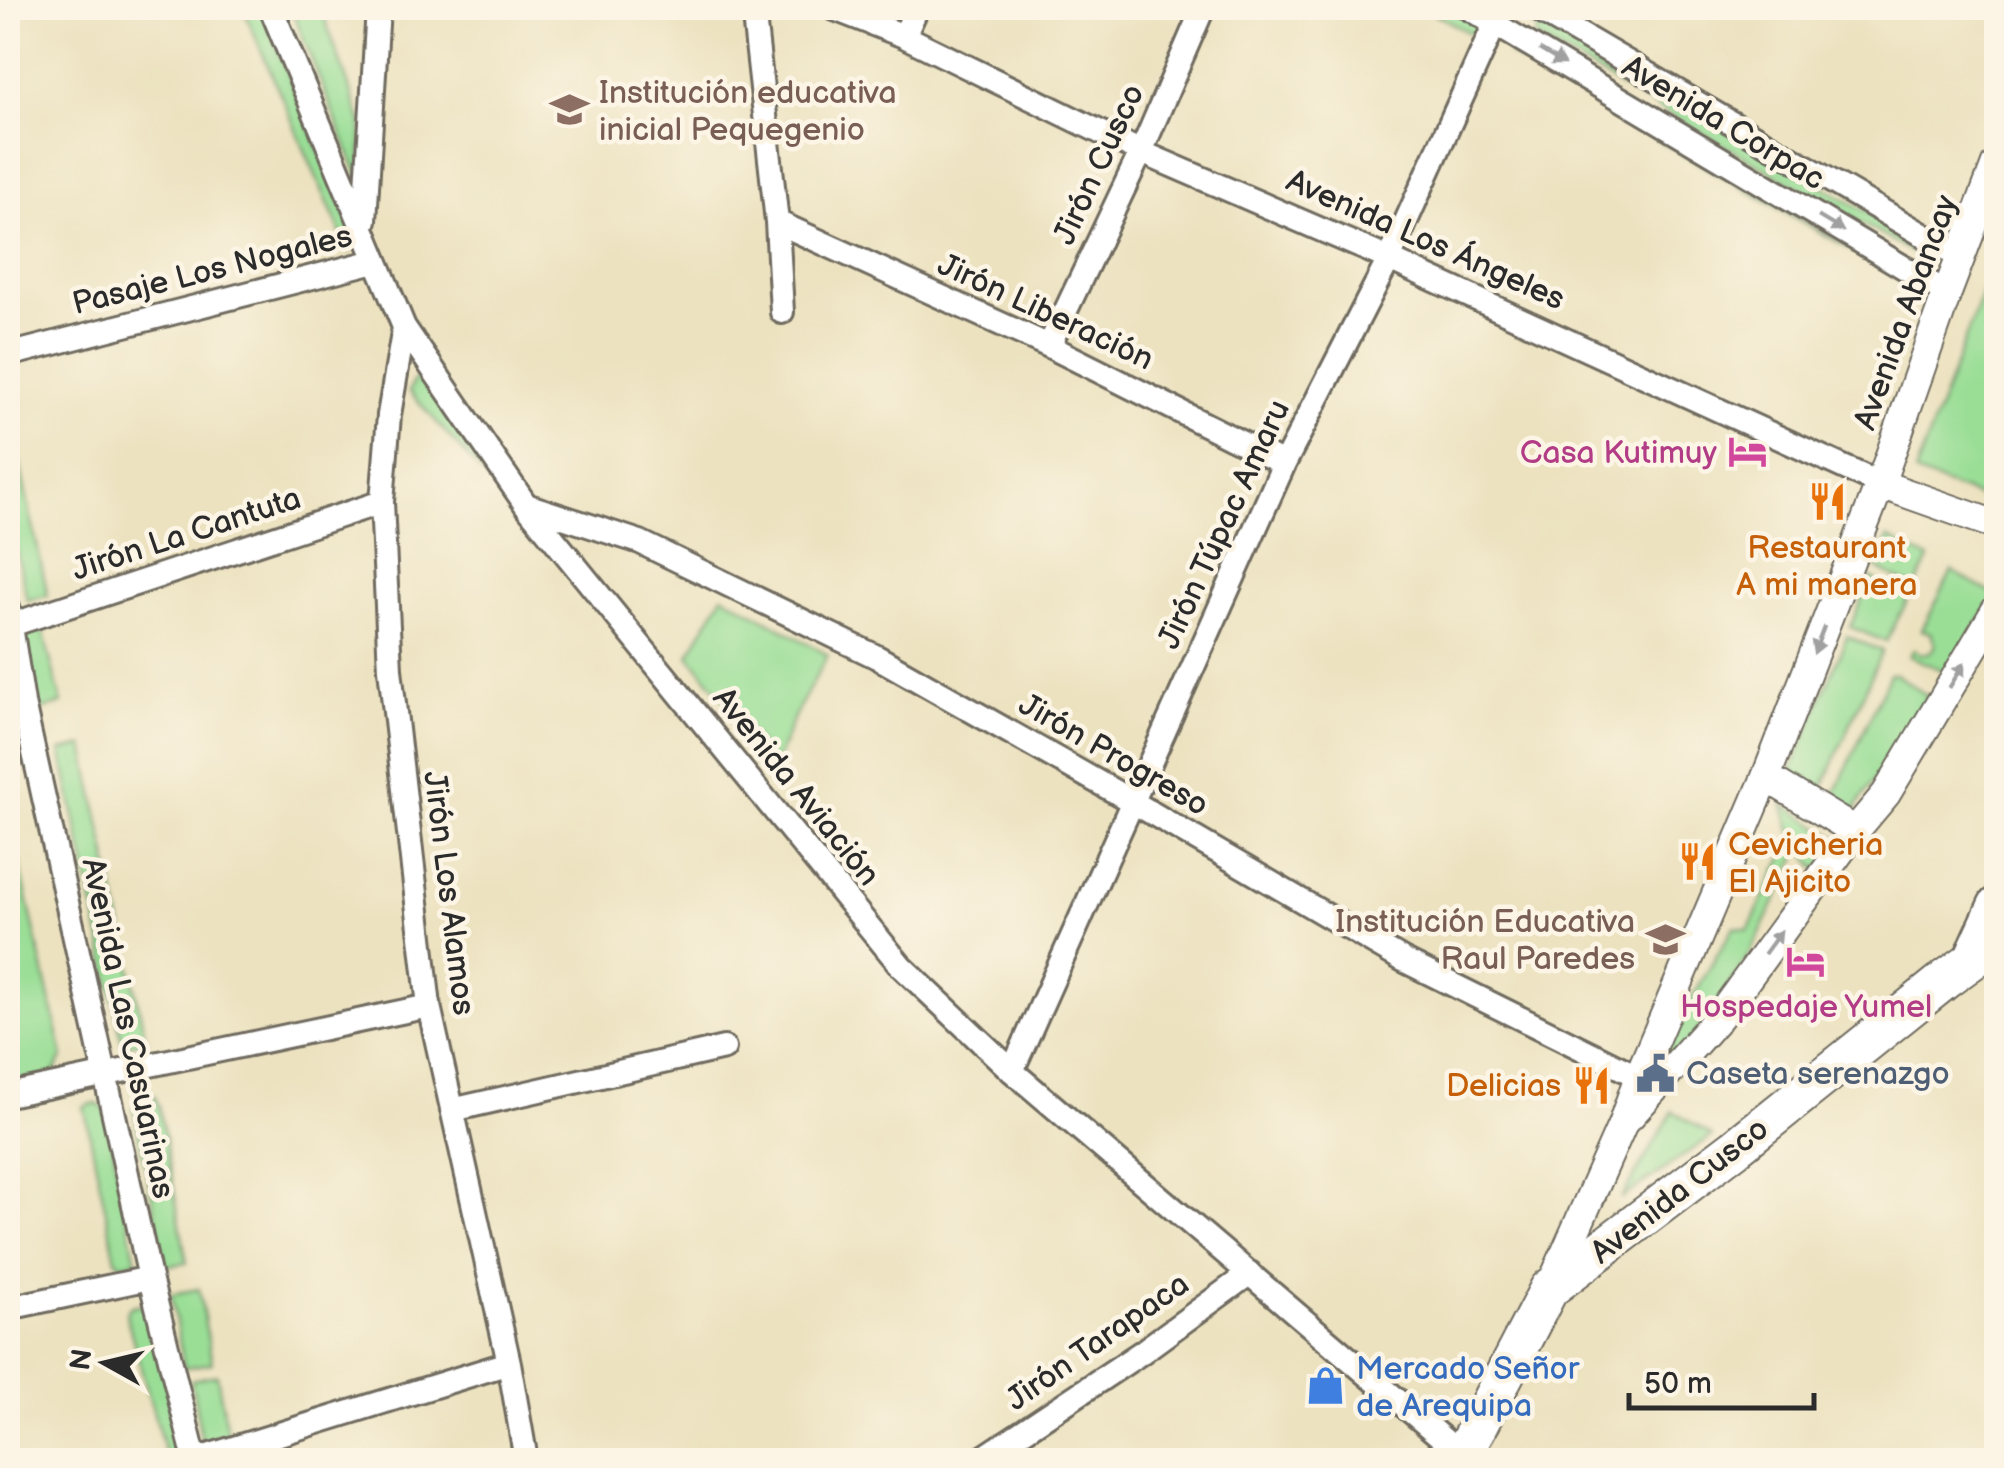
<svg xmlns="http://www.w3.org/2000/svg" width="2004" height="1468" font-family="'Balsamiq Sans',sans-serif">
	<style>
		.green { fill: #9ade96; stroke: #628460; stroke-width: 2.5 }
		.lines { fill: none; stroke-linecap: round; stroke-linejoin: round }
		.minor-casing { stroke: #6f6b5f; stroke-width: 28 }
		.tertiary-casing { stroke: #6f6b5f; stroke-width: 32 }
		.primary-casing { stroke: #6f6b5f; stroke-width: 40 }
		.trunk-casing { stroke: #6f6b5f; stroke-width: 42 }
		.minor { stroke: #fff; stroke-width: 22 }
		.tertiary { stroke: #fff; stroke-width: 28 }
		.primary { stroke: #fff; stroke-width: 35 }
		.trunk { stroke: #fff; stroke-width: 38 }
		.oneway { fill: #a0a0a0 }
		.labels { text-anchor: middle; stroke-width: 9; stroke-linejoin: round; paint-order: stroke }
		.education-label { font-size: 32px; fill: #785e54; stroke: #fcf5e5; text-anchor: start }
		.street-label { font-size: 32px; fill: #2b2b2b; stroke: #fcf5e5 }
		.hotel-label { font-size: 32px; fill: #b23c85; stroke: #fcf5e5; text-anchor: end }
		.food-label { font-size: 32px; fill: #c56008; stroke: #fcf5e5 }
		.service-label { font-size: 32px; fill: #4e5e75; stroke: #fcf5e5; text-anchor: start }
		.shop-label { font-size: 32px; fill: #366cbe; stroke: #fcf5e5; text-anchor: start }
	</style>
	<rect width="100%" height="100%" fill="#fcf5e5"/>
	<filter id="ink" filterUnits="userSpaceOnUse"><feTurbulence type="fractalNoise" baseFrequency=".01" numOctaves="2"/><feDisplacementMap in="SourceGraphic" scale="20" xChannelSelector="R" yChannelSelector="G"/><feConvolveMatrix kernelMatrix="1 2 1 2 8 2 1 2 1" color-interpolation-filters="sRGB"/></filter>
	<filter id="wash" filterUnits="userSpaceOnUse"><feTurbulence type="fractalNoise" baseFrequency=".0048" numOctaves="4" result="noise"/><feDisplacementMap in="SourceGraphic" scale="40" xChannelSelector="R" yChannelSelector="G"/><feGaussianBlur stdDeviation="2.25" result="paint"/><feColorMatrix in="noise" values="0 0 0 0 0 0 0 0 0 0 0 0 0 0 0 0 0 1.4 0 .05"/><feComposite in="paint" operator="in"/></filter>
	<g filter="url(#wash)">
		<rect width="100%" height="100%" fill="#ece2c0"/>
		<path class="green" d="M243 8H261L356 240 349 252Z
			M291 8H321L362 123 361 183Z
			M1425 8H1453L1478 23 1477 30 1471 34Z
			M1545 23 1923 245 1915 254 1536 38 1537 28Z
			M1513 45 1913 285 1510 55 1509 51Z
			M1996 256V503L1915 473Z
			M423 376 432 386 527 524 409 391 414 380Z
			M8 410 48 596 27 600 8 512Z
			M1888 538 1929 559 1915 587 1876 568Z
			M1952 571 1996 596 1949 673 1909 656 1914 649 1921 654 1930 653 1935 645 1931 633 1922 630Z
			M1871 578 1909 597 1886 642 1850 627Z
			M723 595 828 655 795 715 775 764 689 655Z
			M41 624 62 704 37 711 16 631Z
			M1847 636 1882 651 1821 792 1790 775Z
			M1890 674H1895L1928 696 1853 813 1831 802Z
			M84 746 146 1041 123 1046 61 751Z
			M1783 804 1843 841 1818 870 1801 848 1758 938 1729 989 1665 1074 1652 1065 1734 927 1748 930 1793 837Z
			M8 813 63 1056 53 1075 8 1084Z
			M154 1095 159 1106 187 1263 166 1266 133 1108 138 1099Z
			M91 1104H97L105 1109 136 1261 122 1265 116 1260 84 1107Z
			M1673 1111 1712 1136 1621 1199Z
			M199 1289 212 1363 184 1368 171 1294Z
			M135 1305 142 1306 149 1310 171 1397 180 1460H167L126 1315 128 1308Z
			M217 1375 229 1443 203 1448 191 1380Z"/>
	</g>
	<g filter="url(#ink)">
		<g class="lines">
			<defs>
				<path id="minor" d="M271 8 404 327 526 505 901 966 1012 1071 1463 1456
					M753 8 777 222 782 312
					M832 8 904 36 1141 152 1389 259 1880 484
					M1468 8 1947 293
					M1535 8 1961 257
					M904 36 917 8
					M365 220 378 8
					M777 222 1049 346 1284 464
					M404 327 389 415 382 502 390 669 429 1006 509 1363 526 1460
					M1049 346 1141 152 1203 8
					M8 355 375 261
					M526 505 640 542 877 657 1133 802 1403 960 1651 1083
					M8 607 23 703 150 1278 195 1460
					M11 625 382 502
					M1012 1071 1284 464 1389 259 1502 8
					M8 1095 429 1006
					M452 1110 724 1048
					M8 1308 150 1278
					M195 1460 509 1363
					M980 1460 1142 1352 1250 1273"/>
				<path id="tertiary" d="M1880 484 1996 525
					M1766 777 1855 831
					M1630 1116 1719 1017 1855 831 1886 794 1996 610
					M1550 1288 1622 1125 1639 1076 1766 777 1880 484 1947 293 1996 164"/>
				<path id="primary" d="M1970 962 1996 905"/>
				<path id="trunk" d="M1460 1460 1549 1289 1735 1148 1946 979 1996 943"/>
			</defs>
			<use href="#minor" class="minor-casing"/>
			<use href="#tertiary" class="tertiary-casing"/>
			<use href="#primary" class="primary-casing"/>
			<use href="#trunk" class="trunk-casing"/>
			<use href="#minor" class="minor"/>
			<use href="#tertiary" class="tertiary"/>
			<use href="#primary" class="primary"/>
			<use href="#trunk" class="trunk"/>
		</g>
		<defs><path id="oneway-solid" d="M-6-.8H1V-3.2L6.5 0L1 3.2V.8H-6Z" transform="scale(2.5)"/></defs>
		<g class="oneway">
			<use href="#oneway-solid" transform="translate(1552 57) rotate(31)"/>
			<use href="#oneway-solid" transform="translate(1831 224) rotate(31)"/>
			<use href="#oneway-solid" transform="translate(1819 640) rotate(111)"/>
			<use href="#oneway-solid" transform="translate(1957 675) rotate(-59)"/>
			<use href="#oneway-solid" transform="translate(1773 942) rotate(-54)"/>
		</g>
	</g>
	<defs>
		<symbol id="school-bare" viewBox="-9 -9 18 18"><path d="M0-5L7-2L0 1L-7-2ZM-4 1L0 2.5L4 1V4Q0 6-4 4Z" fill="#8d6e63" stroke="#fcf5e5" stroke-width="2.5" paint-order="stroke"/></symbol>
		<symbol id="hotel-bare" viewBox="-9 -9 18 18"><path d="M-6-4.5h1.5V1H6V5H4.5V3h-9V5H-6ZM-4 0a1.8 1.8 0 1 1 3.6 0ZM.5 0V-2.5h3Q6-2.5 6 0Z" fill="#d1479c" stroke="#fcf5e5" stroke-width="2.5" paint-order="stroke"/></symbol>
		<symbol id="restaurant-bare" viewBox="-9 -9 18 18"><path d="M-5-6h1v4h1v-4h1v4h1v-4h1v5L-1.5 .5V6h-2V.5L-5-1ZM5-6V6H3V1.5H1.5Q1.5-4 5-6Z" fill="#e8710a" stroke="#fcf5e5" stroke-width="2.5" paint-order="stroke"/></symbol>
		<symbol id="civic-bare" viewBox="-9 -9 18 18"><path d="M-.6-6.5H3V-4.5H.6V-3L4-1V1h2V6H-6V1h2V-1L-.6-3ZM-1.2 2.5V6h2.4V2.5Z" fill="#5c6f8a" stroke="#fcf5e5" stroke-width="2.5" paint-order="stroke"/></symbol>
		<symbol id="shop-bare" viewBox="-9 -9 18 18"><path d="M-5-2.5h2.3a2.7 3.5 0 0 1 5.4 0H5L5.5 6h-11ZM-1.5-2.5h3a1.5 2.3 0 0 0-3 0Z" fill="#3f7fe0" stroke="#fcf5e5" stroke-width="2.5" paint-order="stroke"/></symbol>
	</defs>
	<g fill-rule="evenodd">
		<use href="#school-bare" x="542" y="82" width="55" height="55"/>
		<use href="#hotel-bare" x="1720" y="424" width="55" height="55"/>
		<use href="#restaurant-bare" x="1800" y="474" width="55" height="55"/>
		<use href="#restaurant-bare" x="1670" y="834" width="55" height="55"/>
		<use href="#school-bare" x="1638" y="912" width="55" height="55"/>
		<use href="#hotel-bare" x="1778" y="934" width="55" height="55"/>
		<use href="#civic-bare" x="1628" y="1046" width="55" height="55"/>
		<use href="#restaurant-bare" x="1564" y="1058" width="55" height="55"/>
		<use href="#shop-bare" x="1298" y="1358" width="55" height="55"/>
	</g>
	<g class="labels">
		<g class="education-label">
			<text x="599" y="103">Institución educativa<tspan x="599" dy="37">inicial Pequegenio</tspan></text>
			<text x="1635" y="932" text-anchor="end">Institución Educativa<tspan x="1635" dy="37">Raul Paredes</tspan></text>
		</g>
		<g class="street-label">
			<text transform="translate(1724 122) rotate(31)" y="11">Avenida Corpac</text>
			<text transform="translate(1098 164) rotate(-65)" y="11">Jirón Cusco</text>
			<text transform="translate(1426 239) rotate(24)" y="11">Avenida Los Ángeles</text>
			<text transform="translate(212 269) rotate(-14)" y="11">Pasaje Los Nogales</text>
			<text transform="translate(1046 311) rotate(25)" y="11">Jirón Liberación</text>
			<text transform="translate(1905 312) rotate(-70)" y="11">Avenida Abancay</text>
			<text transform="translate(1223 524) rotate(-65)" y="11">Jirón Túpac Amaru</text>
			<text transform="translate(186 533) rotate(-18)" y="11">Jirón La Cantuta</text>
			<text transform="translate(1114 754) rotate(30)" y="11">Jirón Progreso</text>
			<text transform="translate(797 786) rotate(51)" y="11">Avenida Aviación</text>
			<text transform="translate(450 893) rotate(83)" y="11">Jirón Los Alamos</text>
			<text transform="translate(129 1028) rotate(78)" y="11">Avenida Las Casuarinas</text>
			<text transform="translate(1679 1190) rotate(-38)" y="11">Avenida Cusco</text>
			<text transform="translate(1097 1341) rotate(-35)" y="11">Jirón Tarapaca</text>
		</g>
		<g class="hotel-label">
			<text x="1717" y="463">Casa Kutimuy</text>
			<text x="1806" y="1017" text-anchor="middle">Hospedaje Yumel</text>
		</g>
		<g class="food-label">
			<text x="1827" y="558">Restaurant<tspan x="1827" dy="37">A mi manera</tspan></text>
			<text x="1728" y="855" text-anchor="start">Cevicheria<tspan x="1728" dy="37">El Ajicito</tspan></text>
			<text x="1561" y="1096" text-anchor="end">Delicias</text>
		</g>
		<g class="service-label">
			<text x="1686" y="1084">Caseta serenazgo</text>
		</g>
		<g class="shop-label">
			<text x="1356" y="1379">Mercado Señor<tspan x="1356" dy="37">de Arequipa</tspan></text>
		</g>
	</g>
	<rect width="2004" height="1468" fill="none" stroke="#fcf5e5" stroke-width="40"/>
	<g transform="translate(105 1363) rotate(278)" stroke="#fcf5e5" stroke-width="8" paint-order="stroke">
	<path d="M0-8L18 38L0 25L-18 38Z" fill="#2b2b2b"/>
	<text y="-15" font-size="28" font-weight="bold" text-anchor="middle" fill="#2b2b2b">N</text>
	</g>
	<path d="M1629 1393v15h185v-15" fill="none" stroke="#2b2b2b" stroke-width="5"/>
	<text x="1644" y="1393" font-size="30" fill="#2b2b2b" stroke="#fcf5e5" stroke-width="8" paint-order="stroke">50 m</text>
</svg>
